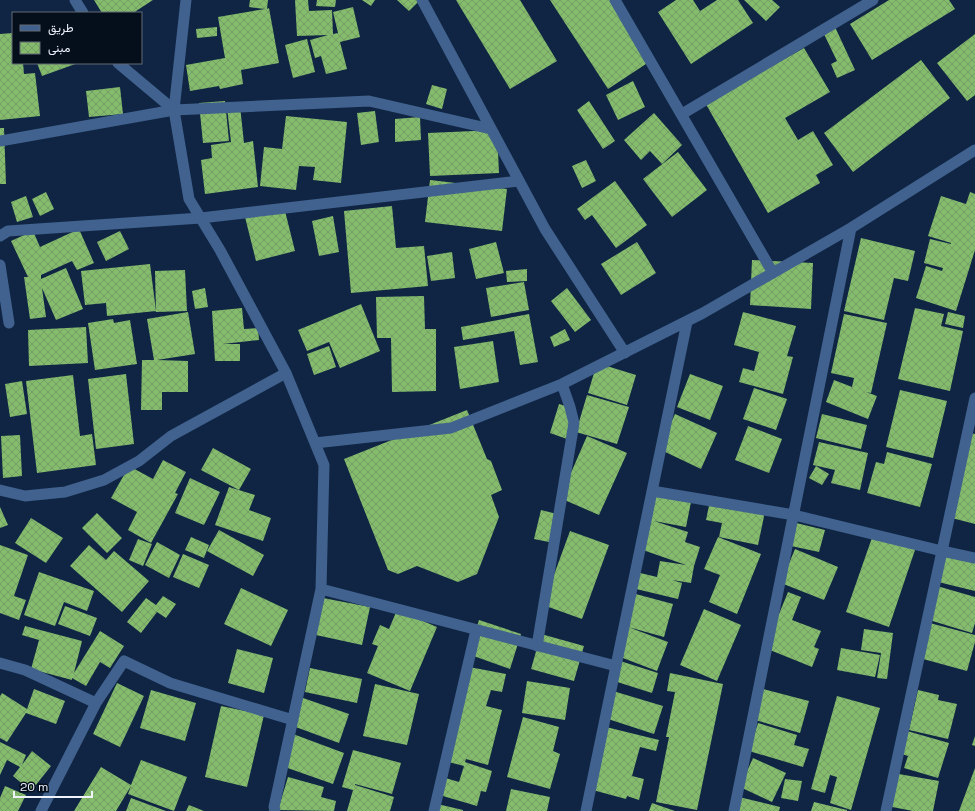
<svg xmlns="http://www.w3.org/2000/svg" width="975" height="811" font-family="'Space Grotesk',Vazirmatn,sans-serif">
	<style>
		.building { fill: url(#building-cross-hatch) }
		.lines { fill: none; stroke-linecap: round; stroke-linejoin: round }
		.service { stroke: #41618e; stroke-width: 11 }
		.minor { stroke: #41618e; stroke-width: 11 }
	</style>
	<defs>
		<pattern id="building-cross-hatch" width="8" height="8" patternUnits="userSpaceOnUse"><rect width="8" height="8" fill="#84bb6d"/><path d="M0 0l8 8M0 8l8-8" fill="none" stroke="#759e65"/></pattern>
	</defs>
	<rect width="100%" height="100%" fill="#0f2543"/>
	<path class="building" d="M94 0H153L133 13H102Z
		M250 0H268L267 9 269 8 279 63 241 70 243 84 220 89 219 86 190 91 186 65 225 58 218 17 265 9 249 7Z
		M295 0H308L309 11 332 10 333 34 338 33 333 12 353 7 360 37 340 42 347 69 326 74 321 56 315 58 310 40 328 35 297 36Z
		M317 0H336L335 7 316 6Z
		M362 0H375L371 6Z
		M397 0H420L409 11Z
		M456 0H520L557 61 510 89Z
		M550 0H613L652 60 608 89Z
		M676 0H693L700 11 717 0H738L753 23 691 64 658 12Z
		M744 0H772L780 7 766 21Z
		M889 0H949L955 9 872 60 850 24Z
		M217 27V36L197 38 196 29Z
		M835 27 855 70 837 78 831 64 837 61 823 32Z
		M13 33V63H23L24 74 35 73 40 116 0 120V34Z
		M975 34V95L967 101 937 63Z
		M307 39 315 72 293 78 285 45Z
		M804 48 830 92 785 118 798 140 813 131 833 165 816 175 820 183 768 213 703 99 772 66Z
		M921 60 950 98 853 172 824 133Z
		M37 63H78L42 76Z
		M633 81 645 107 618 120 606 95Z
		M432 85 447 89 442 109 426 104Z
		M120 87 123 114 89 117 86 91Z
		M225 101 229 141 203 143 199 103Z
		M589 101 615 141 603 149 577 110Z
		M240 106 244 143 253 141 258 187 205 194 201 160 212 158 211 145 231 142 227 108Z
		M375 111 379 142 361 145 357 113Z
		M654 113 682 145 662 164 650 151 641 160 624 140Z
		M286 116 347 122 341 183 313 180 315 167 299 166 296 190 260 186 264 147 282 149Z
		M420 117 421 140 395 142V119Z
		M0 128H4L6 184H0Z
		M497 130 499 173 430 176 428 133Z
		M678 152 707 190 672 217 643 179Z
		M586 160 596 181 582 188 572 166Z
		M430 180 507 189 502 231 425 222Z
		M615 181 647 225 616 248 592 215 585 220 577 209Z
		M46 192 54 209 40 216 32 199Z
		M970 192 975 194V250L956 311 916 298 926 266 942 271 943 268 924 263 930 239 951 244V243L928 236 941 196 966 204Z
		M26 196 33 217 17 222 11 202Z
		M392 206 396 248 424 246 428 286 351 293 344 211Z
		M284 207 295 251 256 261 245 217Z
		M333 216 339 252 319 256 312 221Z
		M79 229 94 263 77 270 72 261 41 275V279L66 268 83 309 56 320 42 288 46 317 30 319 24 277H28L11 241 33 231 40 247Z
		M120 231 129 249 106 261 97 242Z
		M861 238 915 251 908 281 894 278 884 320 844 311Z
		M496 242 504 273 476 279 469 249Z
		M637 242 656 273 621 295 601 264Z
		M452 252 455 278 431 281 427 256Z
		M752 260 813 263 811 309 750 305Z
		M150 264 156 311 107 316 106 303 85 305 81 271Z
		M527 269V281L507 282 506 271Z
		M185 270 187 311 156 312 155 271Z
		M524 282 529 310 491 317 486 288Z
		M205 288 208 307 195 309 192 291Z
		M567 288 591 320 575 332 551 301Z
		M424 296 425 329H436V391L392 392 391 338H377L376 297Z
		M361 304 380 351 340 368 329 342 307 351 298 330Z
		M242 308 244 329 258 328 259 340 223 344H240V361H215L212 311Z
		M915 308 944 314 941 326 963 331 950 391 898 379Z
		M188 312 195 354 157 360 188 361V392H162V410H141L142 360H154L147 319Z
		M743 312 796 326 787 356 793 357 783 394 739 382 743 368 754 371 759 352 734 345Z
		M948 312 965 316 963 328 945 324Z
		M529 314 538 362 520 365 514 331 463 340 461 327Z
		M844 314 887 323 871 393 866 392 877 396 868 419 826 402 834 380 852 387 854 378 831 373Z
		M113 319 114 323 130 320 137 364 95 370 88 323Z
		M86 327 88 363 29 366 28 330Z
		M565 329 570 340 554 347 550 337Z
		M493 341 499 382 460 389 454 347Z
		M329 346 336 367 314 375 307 354Z
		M597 363 636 375 627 405 588 393Z
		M126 374 134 444 96 449 88 379Z
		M690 374 723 386 710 420 677 407Z
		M73 375 80 436 92 434 96 465 37 473 26 381Z
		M22 381 27 414 10 417 5 384Z
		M754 388 787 399 776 430 743 419Z
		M900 390 947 401 933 458 886 447Z
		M587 395 629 407 617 444 576 432Z
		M559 404 576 409 567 439 550 433Z
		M467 410 487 459 491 461 502 490 491 495 499 517 477 574 458 582 417 566 398 574 388 570 344 459Z
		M675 414 717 433 701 469 659 449Z
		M822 414 867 425 861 449 816 438Z
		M748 426 782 439 769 473 735 460Z
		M970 433 975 434V524L948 517Z
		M20 435 22 476 3 478 1 436Z
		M587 436 627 453 599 515 560 498Z
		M819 442 868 453 860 490 831 483 835 470 813 465Z
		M213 448 251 469 239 490 201 470Z
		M887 452 932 464 920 507 867 493 876 462 884 464Z
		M163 460 186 472 175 493 178 494 151 543 128 530 137 512 111 498 129 466 153 479Z
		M816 466 829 474 822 485 809 478Z
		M190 478 220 492 204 525 175 513Z
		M229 487 255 495 249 510 271 518 263 541 215 525Z
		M652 489 692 497 686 527 654 521 688 532 685 542 700 547 694 566 691 583 672 580 682 583 678 599 632 588 636 572 657 577 660 561 686 565 640 549Z
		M711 496 766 507 758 545 719 537 722 523 706 520Z
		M0 507 8 525 0 528Z
		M541 510 561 515 554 543 534 539Z
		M97 513 122 538 107 553 82 528Z
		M31 518 63 538 46 563 15 543Z
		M796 523 825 530 819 552 791 546Z
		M219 530 264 555 253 576 207 551Z
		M570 531 609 545 582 619 543 605Z
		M874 532 916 547 889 627 846 612Z
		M191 537 209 545 204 558 185 550Z
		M718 537 761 554 737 614 709 602 720 575 704 569Z
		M138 539 152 544 143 566 129 560Z
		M157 542 180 555 169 578 145 565Z
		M0 545 28 555 14 596 26 600 19 620 0 613Z
		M89 545 106 560 114 551 149 581 122 612 70 566Z
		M943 548 975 556V591L934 581Z
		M795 549 838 567 824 600 781 583Z
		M183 554 209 565 199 588 173 577Z
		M39 572 94 591 87 611 64 602 55 626 24 615Z
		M937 586 975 597V623L972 633 926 619Z
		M241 588 288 610 271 646 224 624Z
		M788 592 801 597 792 620 821 631 814 647 819 649 812 667 765 648Z
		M632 593 673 604 664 637 628 627 668 642 657 671 615 655Z
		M163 596 176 604 166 618 157 612 141 633 127 622 146 598 156 605Z
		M323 598 370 607 362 645 316 635Z
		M65 606 97 618 90 636 58 624Z
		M704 609 741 625 717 681 680 665Z
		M397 610 437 627 410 691 367 673 378 646 372 644 380 625 389 629Z
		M479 620 521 634 510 669 468 654Z
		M926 622 975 635V642L967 671 916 657Z
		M25 626 82 641 74 673 100 631 124 646 110 668 100 662 86 686 72 678V680L31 669 39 640 22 635Z
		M864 629 893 633 887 679 877 678 881 653 861 650Z
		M541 634 584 646 574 681 531 669Z
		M841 648 880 655 875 677 837 670Z
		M237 649 273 658 264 693 228 683Z
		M617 660 658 673 652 693 611 680Z
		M464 666 506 674 502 692 491 690 486 706 502 710 488 765 466 759 465 762 492 771 486 792 481 791 477 806 436 794 442 777 459 782 464 766 441 760Z
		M310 668 362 679 357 703 305 692Z
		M670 673 723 684 697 810 656 802 669 737H666L675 692 667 691Z
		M527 681 570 688 565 720 522 713Z
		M117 683 144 696 120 747 93 734Z
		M375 684 419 694 407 745 363 736Z
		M34 689 65 701 56 724 26 713 7 742 0 738V696L2 693 27 709Z
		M763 689 809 701 800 733 755 720Z
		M151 690 196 703 185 741 140 728Z
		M918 690 939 695 938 700 957 704 948 739 909 730Z
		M613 691 663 706 654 734 605 718Z
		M837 696 880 708 851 810 830 803 837 777 830 775 825 793 811 789Z
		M303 698 349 714 339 743 293 726Z
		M221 706 264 715 247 787 205 777Z
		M523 717 559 727 553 751 560 754 550 789 507 777Z
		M758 723 797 735 794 745 809 749 803 767 749 751Z
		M606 727 659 740 656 751 640 747 632 776 644 779 639 800 627 796 626 799 589 789Z
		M907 731 949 743 938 778 904 768 908 756 899 753Z
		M293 734 344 753 333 784 282 766Z
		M975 736V746L972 745Z
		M0 742 26 755 22 765 32 751 51 766 31 791 13 776 20 767 7 760 0 775Z
		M353 750 401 763 392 794 355 784V785L394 797 390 811H347L353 790 342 787Z
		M753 758 786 773 772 802 740 787Z
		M141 760 187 777 174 811 128 794 131 786 116 811H74L101 767 131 785Z
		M975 768V811H959Z
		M893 773 939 781 933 811H913L887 806Z
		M288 777 324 787 321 797 336 801 334 811 278 810Z
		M785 779 802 781 798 801 781 798Z
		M5 786 26 795 18 811H0V798Z
		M511 789 550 797 547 811H506Z
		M739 797 780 807 779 811H735Z
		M131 798 166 811H126Z
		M814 802 847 810V811H811Z
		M433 803 463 810V811H431Z
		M652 803 675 811H649Z
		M189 805 204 811H186Z"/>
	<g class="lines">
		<path class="service" d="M174 110 186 0"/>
		<path class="minor" d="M75 0 83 13
			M422 0 545 229 625 353
			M615 0 773 273
			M118 63 174 110 189 199 220 250 286 373 324 465 321 589 274 807 275 811
			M682 114 873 0
			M0 141 174 110 369 101 491 129
			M0 236 8 231 201 218 519 181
			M0 265 9 323
			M315 443 451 428 562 384 703 313 851 228 975 150
			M0 490 25 496 65 492 104 480 139 461 171 436 286 373
			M652 491 794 515 942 551 975 558
			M321 589 616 666
			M537 646 574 423 570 407 562 384
			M0 663 25 670 96 703
			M41 811 96 703 124 661 170 683 293 720
			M434 811 476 630
			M586 811 687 322
			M734 811 851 228
			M886 811 975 398"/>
	</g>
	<rect x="12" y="12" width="130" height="52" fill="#050e1b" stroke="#626a75"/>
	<rect x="20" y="25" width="20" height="6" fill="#41618e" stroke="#626a75"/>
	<text x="48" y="32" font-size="12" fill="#eef3fc">طريق</text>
	<rect x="20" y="42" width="20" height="12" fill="url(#building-cross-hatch)" stroke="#626a75"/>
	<text x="48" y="52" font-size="12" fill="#eef3fc">مبنى</text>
	<path d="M14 791v6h78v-6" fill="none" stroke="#eef3fc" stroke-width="2"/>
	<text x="20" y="791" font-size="12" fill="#eef3fc" stroke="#050e1b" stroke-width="3" paint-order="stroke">20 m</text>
</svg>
